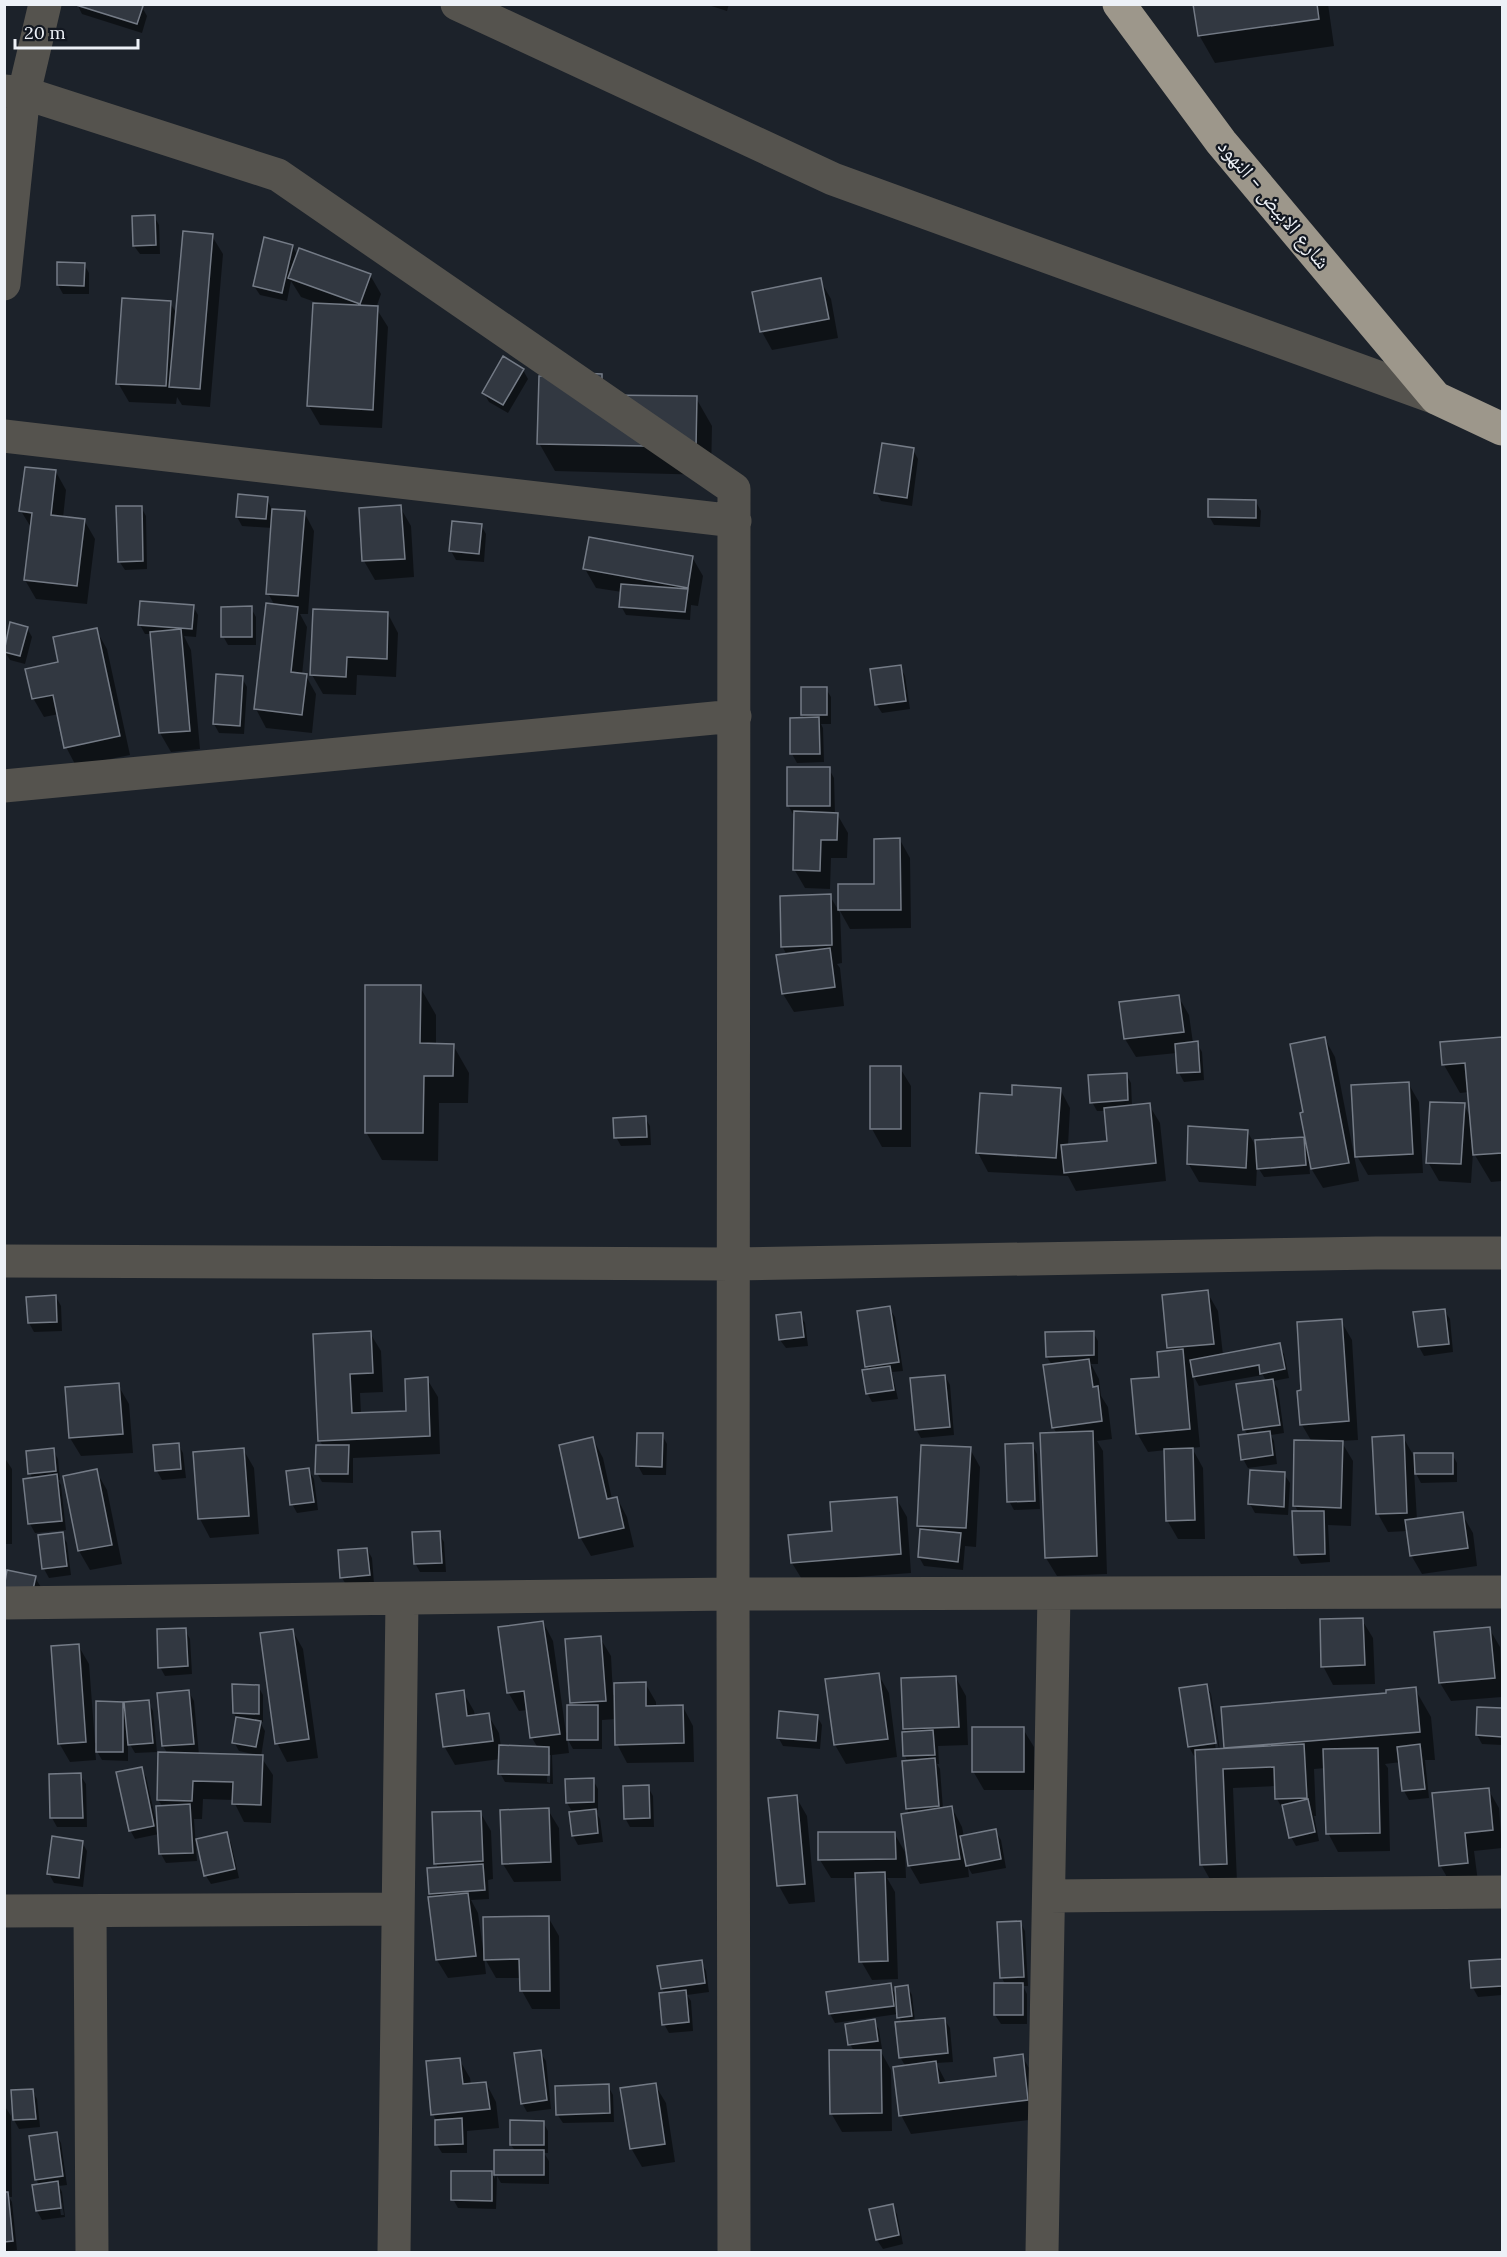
<svg xmlns="http://www.w3.org/2000/svg" width="1507" height="2257" font-family="Lora,'Noto Naskh Arabic',serif">
	<style>
		.shadow { fill: #0007; fill-rule: evenodd }
		.building { fill: #323841; stroke: #747b86; stroke-width: 1.5 }
		.lines { fill: none; stroke-linecap: round; stroke-linejoin: round }
		.street { stroke: #55534e; stroke-width: 33 }
		.highway { stroke: #9d978b; stroke-width: 33 }
		.labels { text-anchor: middle; stroke-width: 4.5; stroke-linejoin: round; paint-order: stroke }
		.street-label { font-size: 21px; fill: #edf1f7; stroke: #131821 }
	</style>
	<rect width="100%" height="100%" fill="#1c222a"/>
	<path class="shadow" d="M77 4H134L142 7 147 16 142 33 82 14Z
		M705 4H729L727 11Z
		M1195 4H1328L1334 46 1215 63 1199 35Z
		M154 216 159 225 160 254H140L134 246Z
		M212 236 223 254 210 407 182 405 177 397 176 404 129 402 118 383 170 303 177 314Z
		M292 246 298 256 370 275 381 294 376 308 388 327 382 428 320 425 309 406 315 302 301 297 291 281 287 301 260 295 254 286Z
		M84 264 89 273V294H63L58 285Z
		M820 280 831 299 838 338 772 350 762 332 754 293Z
		M523 370 528 379 508 413 489 402 484 393Z
		M601 375 614 396 696 398 712 426 711 475 555 471 539 443Z
		M913 450 918 459 912 506 881 501 876 492Z
		M56 472 66 490 63 518 84 520 95 539 87 604 36 599 25 580 32 529 21 511Z
		M267 499 272 510 304 512 314 531 308 614H300L307 627 302 675 306 676 316 694 312 733 266 728 256 709 275 606 268 593 272 528 242 526 237 517Z
		M1256 502 1261 511 1260 527 1214 525 1209 516Z
		M141 507 146 516 147 569 125 570 119 561Z
		M400 507 411 526 414 577 375 580 364 561 361 510Z
		M481 525 486 534 484 562 456 560 451 551Z
		M692 557 703 576 698 606 691 605 690 620 626 615 621 606 622 592 596 588 585 569Z
		M193 606 198 615 196 637 184 636 191 650 200 749 171 752 160 733 151 634H145L140 625Z
		M251 608 256 617V645H228L223 636Z
		M388 614 398 633 396 677 357 675 356 695 323 694 312 675Z
		M27 628 32 637 25 664 10 660 5 652Z
		M96 630 107 649 130 755 76 766 66 747 59 714 44 717 33 698 60 663Z
		M900 667 905 676 910 709 882 713 876 704Z
		M242 678 247 687 244 734 219 733 214 724Z
		M826 689 831 697V724H821L823 728 824 762 797 763 792 754 805 719 802 715Z
		M829 769 834 778 835 814H837L848 833 847 858H831L830 889 805 888 794 869 796 814H793L788 805Z
		M900 840 910 858 911 928 850 929 840 911 842 963 837 964 840 968 844 1006 794 1012 783 994 787 955 782 946 830 896 840 913 839 886H875Z
		M420 987 436 1015V1045H453L469 1073 468 1103H439L438 1161 382 1160 366 1132Z
		M1178 996 1189 1015 1193 1043H1197L1202 1052 1204 1080 1184 1082 1179 1073 1177 1053 1136 1057 1125 1039Z
		M1325 1039 1335 1057 1359 1181 1323 1188 1309 1165 1310 1174 1264 1177 1257 1166 1256 1186 1199 1182 1188 1163 1247 1131 1257 1148 1303 1138 1307 1145 1305 1114Z
		M1502 1039V1181L1491 1182 1473 1152 1471 1183 1439 1181 1428 1162 1464 1105 1471 1118 1469 1092 1460 1093 1444 1065 1442 1044Z
		M900 1068 911 1086V1147H882L872 1129Z
		M1126 1074 1131 1083 1132 1106 1149 1105 1160 1123 1166 1181 1076 1191 1068 1176 988 1172 978 1153 1013 1096 1060 1089 1070 1108 1068 1146 1109 1142 1105 1111H1097L1092 1102Z
		M1408 1083 1419 1102 1423 1173 1368 1175 1357 1156Z
		M645 1118 650 1126 651 1145 621 1146 616 1137Z
		M1207 1292 1218 1311 1223 1355 1279 1345 1284 1354 1289 1378 1273 1381 1278 1389 1284 1433 1271 1435 1274 1441 1277 1464 1248 1468 1243 1459 1248 1435 1244 1429 1266 1381 1263 1375 1199 1386 1193 1375 1200 1447 1192 1448 1203 1468 1205 1539H1178L1167 1520 1166 1450 1148 1452 1137 1433 1171 1352 1169 1348 1163 1296Z
		M56 1297 61 1306 62 1331 34 1332 29 1323Z
		M889 1308 895 1317 903 1371 892 1372 898 1399 872 1402 867 1393 869 1370 867 1366Z
		M1444 1310 1450 1319 1453 1352 1424 1356 1419 1347 1415 1313Z
		M800 1314 805 1323 808 1346 786 1348 780 1340Z
		M1341 1321 1352 1340 1358 1440 1341 1441 1353 1461 1351 1526 1328 1525 1330 1562 1301 1564 1296 1555 1299 1513 1295 1506 1312 1442 1302 1425V1392Z
		M1093 1332 1098 1341V1364H1091L1099 1379 1101 1396 1108 1407 1112 1439 1097 1441 1103 1451 1107 1574 1057 1576 1046 1558 1057 1434 1053 1427 1052 1365 1047 1357Z
		M370 1333 381 1351 383 1392 360 1393 361 1414 408 1412 427 1379 438 1397 440 1454 353 1458V1483L322 1482 317 1473 323 1446 320 1441 315 1335Z
		M945 1376 950 1385 954 1435 921 1438 916 1429Z
		M118 1385 129 1404 133 1453 81 1456 70 1438Z
		M662 1435 667 1444 666 1475H643L638 1466Z
		M1403 1437 1416 1460 1452 1454 1457 1463V1482L1421 1483 1414 1470 1417 1520 1462 1514 1473 1533 1477 1566 1422 1574 1411 1555 1408 1531 1388 1532 1378 1514Z
		M593 1439 603 1458 612 1499 617 1498 627 1517 634 1547 591 1556 580 1537Z
		M178 1444 183 1453 186 1478 162 1480 157 1471 155 1446Z
		M1032 1445 1037 1454 1040 1509 1014 1510 1009 1501Z
		M243 1449 254 1468 259 1534 210 1538 200 1519 194 1454Z
		M970 1449 980 1467 976 1547 965 1546 963 1570 924 1566 919 1557 922 1531 918 1525Z
		M53 1450 58 1459 60 1480H58L61 1485 66 1530 35 1533 30 1524 25 1480 33 1479 30 1473Z
		M4 1457 12 1469V1544H4Z
		M309 1470 314 1479 318 1510 297 1513 292 1504Z
		M96 1471 107 1490 122 1564 90 1570 79 1551 64 1477Z
		M1284 1474 1290 1483 1288 1515 1255 1513 1250 1504Z
		M896 1498 907 1517 911 1573 803 1581 792 1563 834 1533Z
		M439 1533 444 1542 446 1572H420L415 1563Z
		M62 1534 67 1543 71 1575 49 1578 44 1569 40 1536Z
		M367 1549 372 1558 374 1584 347 1586 342 1578Z
		M8 1572 35 1578 41 1587 37 1602Z
		M1362 1620 1373 1638 1375 1684 1333 1685 1323 1666Z
		M543 1622 553 1641 566 1733 568 1732 574 1706 572 1702 600 1638 611 1656 613 1695 645 1683 656 1702V1708L683 1707 693 1726 694 1762 627 1763 617 1744 616 1719 602 1720V1749H573L567 1738 569 1753 552 1755 553 1784 505 1782 500 1773V1759L455 1765 444 1746 463 1692 474 1711 475 1716 488 1715 499 1733 501 1747 538 1748 532 1738 528 1710 519 1711 508 1692ZM548 1755H551L550 1783 547 1782Z
		M1489 1628 1500 1647 1502 1697 1451 1701 1440 1683Z
		M185 1630 190 1639 192 1674 165 1676 160 1667Z
		M292 1630 303 1649 318 1758 287 1762 277 1743Z
		M78 1645 89 1664 95 1743H97L122 1703 126 1710 148 1702 153 1711 157 1752 135 1753 128 1741V1761L102 1760 95 1748 96 1760 70 1762 59 1743Z
		M878 1674 889 1693 897 1757 846 1764 835 1745 827 1681Z
		M956 1678 966 1696 968 1745 938 1746 939 1764H937L940 1769 943 1809 952 1808 962 1827 964 1837 995 1831 1001 1840 1006 1868 972 1874 968 1867 969 1877 920 1884 909 1865 910 1814 907 1809 908 1762 905 1756 904 1733H907L904 1728Z
		M1206 1685 1211 1694 1220 1750 1227 1749 1226 1747 1388 1695 1415 1689 1431 1717 1435 1760H1425L1429 1798 1409 1800 1404 1791 1401 1762 1385 1764 1388 1768 1390 1851 1338 1852 1328 1833 1326 1768 1314 1769 1316 1816H1314L1319 1841 1296 1846 1291 1837 1285 1813 1277 1799 1276 1786 1233 1788 1237 1882 1212 1883 1202 1865 1196 1755 1194 1756 1189 1747ZM1207 1693H1210L1219 1750H1216Z
		M234 1686H258L263 1695V1722H260L265 1731 261 1757 273 1775 271 1823 244 1822 233 1800 203 1799 202 1819H194L197 1861 166 1863 161 1854 163 1807 158 1800 168 1754 163 1746 189 1692 194 1701 199 1755 257 1756V1755L239 1751 234 1742 237 1719 234 1713Z
		M1478 1708 1502 1709V1745L1482 1744 1477 1735Z
		M817 1716 822 1725 820 1749 783 1746 778 1737Z
		M1023 1729 1034 1747V1790H984L973 1771Z
		M141 1768 146 1777 159 1834 135 1839 130 1830Z
		M80 1775 86 1784 87 1827H57L52 1818Z
		M593 1780 598 1789V1810L595 1811 600 1819 603 1842 578 1845 573 1836 571 1813H573L567 1803Z
		M648 1787 653 1796 654 1827H630L625 1818Z
		M1488 1789 1499 1808 1502 1848 1474 1851 1478 1882 1451 1884 1440 1865Z
		M796 1797 807 1816 815 1902 789 1904 779 1886Z
		M548 1810 559 1828 561 1881 514 1882 503 1864Z
		M480 1812 491 1831 493 1879 488 1880 489 1899 471 1900 478 1913 483 1949 548 1917 559 1936 560 2009H532L522 1991 521 1978H496L484 1957 486 1974 448 1978 437 1960 433 1898 430 1894 438 1868 436 1863Z
		M894 1833 905 1852 906 1878H887L895 1892 898 1979 872 1980 861 1961 857 1878H831L820 1860Z
		M226 1834 231 1843 239 1878 211 1884 206 1876Z
		M82 1842 87 1851 83 1887 54 1883 49 1874Z
		M1020 1922 1025 1931 1028 1986H1023L1027 1994V2024H1001L995 2015 1005 1984 1002 1978 999 1923Z
		M1502 1960V1995L1478 1997 1473 1988 1471 1963Z
		M701 1962 706 1971 709 1992 687 1995 691 2001 693 2031 669 2033 664 2024 665 1994 662 1989Z
		M890 1985 897 1997 907 1986 912 1995 915 2022 944 2019 950 2028 953 2062 936 2063 947 2084 998 2078 1022 2056 1033 2075 1038 2119 911 2134 901 2115 906 2067 900 2057 902 2023 898 2014 835 2023 830 2014Z
		M874 2021 879 2030 882 2049 880 2050 891 2070 892 2131 842 2132 831 2113 854 2051 850 2044Z
		M540 2052 546 2061 551 2109 527 2112 522 2103Z
		M459 2059 470 2078 471 2085 486 2083 496 2102 499 2128 467 2131V2153H442L437 2145 436 2120 433 2114Z
		M655 2085 666 2103 675 2162 642 2167 631 2148Z
		M608 2086 613 2095 614 2122 563 2123 557 2114Z
		M32 2090 37 2099 40 2127 19 2129 14 2120Z
		M4 2105 11 2116 12 2197H9L12 2202 17 2250 4 2251Z
		M543 2122 548 2131V2153H544L549 2161V2184L501 2183 497 2176 496 2209 458 2208 453 2199 492 2172 495 2179 496 2152H516L511 2145Z
		M56 2134 61 2143 67 2185 59 2186 62 2192 65 2217 42 2220 37 2211 34 2186 39 2185 36 2179ZM57 2190H60L64 2215H61Z
		M892 2205 897 2214 903 2244 883 2249 877 2240 871 2210Z"/>
	<path class="building" d="M139 4 143 6 137 24 76 5Z
		M1193 4H1317L1319 19 1198 36Z
		M155 215 156 245 133 246 132 216Z
		M183 231 213 234 200 389 169 387Z
		M264 237 293 245 282 293 253 286Z
		M299 248 371 274 360 304 288 278Z
		M57 262 85 263 84 286 57 285Z
		M821 278 829 319 760 332 752 292Z
		M122 298 171 301 166 386 116 384Z
		M313 303 378 306 373 410 307 406Z
		M503 356 524 369 503 405 482 393Z
		M557 372 602 374V395L697 396 696 447 537 444 539 376H558Z
		M882 443 914 448 907 498 874 493Z
		M25 467 56 470 51 515 85 519 77 586 24 580 32 513 19 511Z
		M238 494 268 497 266 519 236 517Z
		M1208 499 1256 500V518L1208 517Z
		M401 505 405 559 362 561 359 508Z
		M116 506H142L143 561 118 562Z
		M272 509 305 511 298 596 266 594Z
		M452 521 482 524 479 554 449 551Z
		M589 537 693 556 688 588 583 569Z
		M621 584 688 589 685 612 619 607Z
		M140 601 194 605 192 629 138 625Z
		M266 603 298 607 291 672 307 674 302 715 254 709Z
		M252 606V637H221V607Z
		M313 609 388 612 387 659 347 657 346 677 310 675Z
		M10 622 28 627 20 656 4 652Z
		M97 628 120 736 64 748 53 695 32 699 25 669 58 662 53 637Z
		M181 629 190 731 159 733 150 632Z
		M901 665 906 701 875 705 870 669Z
		M216 674 243 676 240 726 213 724Z
		M801 687H827V715H801Z
		M819 717 820 754H790V718Z
		M787 767H830V806H787Z
		M794 811 838 813 837 840H821L820 871 793 870Z
		M900 838 901 910H838V884H874V839Z
		M831 894 832 945 781 947 780 896Z
		M830 948 835 987 782 994 776 955Z
		M365 985H421L420 1043 454 1044 453 1076H424L423 1133H365Z
		M1179 995 1184 1032 1124 1039 1119 1002Z
		M1325 1037 1349 1163 1311 1169 1300 1113 1303 1112 1290 1044Z
		M1502 1037V1153L1473 1155 1465 1063 1442 1065 1440 1042Z
		M1198 1041 1200 1072 1177 1073 1175 1044Z
		M870 1066H901V1129H870Z
		M1127 1073 1128 1100 1090 1103 1088 1075Z
		M1409 1082 1413 1154 1355 1157 1351 1085Z
		M1012 1085 1061 1088 1056 1158 976 1153 980 1093 1012 1095Z
		M1430 1102 1465 1103 1461 1164 1426 1163Z
		M1150 1103 1156 1163 1064 1173 1061 1145 1107 1141 1104 1108Z
		M646 1116 647 1137 614 1138 613 1118Z
		M1188 1126 1248 1130 1246 1168 1187 1164Z
		M1304 1137 1306 1165 1257 1169 1255 1140Z
		M1208 1290 1214 1344 1167 1348 1162 1295Z
		M56 1295 57 1322 28 1323 26 1297Z
		M890 1306 899 1362 865 1367 857 1311Z
		M1445 1309 1449 1344 1418 1347 1413 1312Z
		M801 1312 804 1337 779 1340 776 1315Z
		M1342 1319 1349 1421 1300 1425 1297 1391 1301 1390 1297 1322Z
		M371 1331 373 1373 350 1374 352 1413 406 1411 405 1379 428 1377 430 1436 318 1441 313 1334Z
		M1094 1331V1355L1046 1357 1045 1332Z
		M1280 1343 1285 1369 1260 1374 1259 1365 1193 1377 1190 1360Z
		M1183 1349 1190 1429 1136 1434 1131 1379 1159 1377 1157 1352Z
		M1089 1359 1093 1387 1098 1386 1102 1421 1052 1428 1043 1365Z
		M890 1366 894 1390 866 1394 862 1370Z
		M945 1375 950 1427 915 1430 910 1378Z
		M1273 1379 1280 1425 1243 1430 1236 1384Z
		M119 1383 123 1434 69 1438 65 1387Z
		M1093 1431 1097 1556 1045 1558 1040 1433Z
		M1270 1431 1273 1455 1241 1460 1238 1435Z
		M637 1433H663L662 1467 636 1466Z
		M1404 1435 1407 1513 1376 1514 1372 1437Z
		M593 1437 607 1499 617 1497 624 1528 579 1538 559 1445Z
		M1294 1440 1343 1441 1341 1508 1293 1506Z
		M179 1443 181 1469 155 1471 153 1445Z
		M1033 1443 1035 1501 1007 1502 1005 1444Z
		M316 1445H349L348 1474H315Z
		M921 1445 971 1447 966 1528 917 1526Z
		M54 1448 56 1471 28 1474 26 1451Z
		M244 1448 249 1516 198 1519 193 1452Z
		M1193 1448 1195 1520 1166 1521 1164 1449Z
		M1414 1453H1453V1474H1415Z
		M309 1468 314 1502 290 1505 286 1471Z
		M97 1469 112 1545 78 1551 63 1476Z
		M1250 1470 1285 1472 1284 1507 1248 1504Z
		M57 1474 62 1521 28 1524 23 1479Z
		M897 1497 901 1554 791 1563 788 1535 832 1531 830 1502Z
		M1292 1511H1324L1325 1554 1294 1555Z
		M1463 1512 1468 1548 1410 1556 1405 1520Z
		M920 1529 961 1533 958 1562 918 1557Z
		M440 1531 442 1563 414 1564 412 1532Z
		M63 1532 67 1566 42 1569 38 1535Z
		M367 1548 370 1575 340 1578 338 1550Z
		M7 1570 36 1576 32 1594 4 1588Z
		M1363 1618 1365 1665 1321 1667 1320 1619Z
		M543 1621 560 1734 530 1738 524 1691 507 1693 498 1627Z
		M1490 1627 1495 1678 1439 1683 1434 1632Z
		M186 1628 188 1666 158 1668 157 1629Z
		M293 1629 309 1739 275 1744 260 1633Z
		M601 1636 606 1701 570 1703 565 1639Z
		M79 1644 86 1742 58 1744 51 1646Z
		M879 1673 888 1739 834 1745 825 1679Z
		M956 1676 959 1727 903 1729 901 1678Z
		M646 1682V1706L683 1705 684 1743 615 1745 614 1683Z
		M232 1684 259 1685V1714L233 1713Z
		M1207 1684 1216 1743 1188 1747 1179 1688Z
		M1416 1687 1420 1732 1224 1748 1221 1707 1386 1693V1690Z
		M189 1690 194 1744 162 1746 157 1693Z
		M464 1690 467 1716 489 1713 493 1741 443 1747 436 1694Z
		M149 1700 153 1743 128 1745 124 1702Z
		M96 1701 123 1702V1752H96Z
		M567 1705H598V1740H567Z
		M1477 1707 1502 1708V1737L1476 1735Z
		M779 1711 818 1715 816 1741 777 1738Z
		M236 1717 261 1721 256 1747 232 1743Z
		M972 1727H1024V1772H972Z
		M933 1730 935 1755 903 1756 902 1732Z
		M1304 1744 1307 1798 1275 1799 1274 1767 1223 1769 1227 1864 1200 1865 1195 1750Z
		M1420 1744 1425 1789 1402 1791 1397 1747Z
		M499 1745 549 1747V1775L498 1774Z
		M1378 1748 1380 1833 1326 1834 1323 1749Z
		M158 1752 263 1755 261 1805 232 1804 233 1782 193 1781 192 1801 157 1800Z
		M935 1758 939 1806 906 1809 902 1761Z
		M142 1767 154 1826 129 1831 116 1772Z
		M81 1773 83 1818H50L49 1774Z
		M594 1778V1802L566 1803 565 1779Z
		M649 1785 650 1818 624 1819 623 1786Z
		M1489 1788 1493 1830 1465 1833 1468 1863 1439 1866 1432 1793Z
		M797 1795 805 1884 777 1886 768 1798Z
		M1308 1799 1315 1832 1289 1838 1282 1805Z
		M190 1804 193 1853 159 1854 156 1806Z
		M952 1806 960 1859 908 1866 901 1814Z
		M549 1808 551 1862 502 1864 500 1810Z
		M596 1809 598 1833 572 1836 569 1812Z
		M481 1811 483 1861 434 1864 432 1812Z
		M996 1829 1001 1859 966 1866 960 1836Z
		M227 1832 235 1869 204 1876 196 1839Z
		M818 1832H895L896 1859 818 1860Z
		M52 1836 83 1841 79 1878 47 1874Z
		M483 1864 485 1890 429 1894 427 1868Z
		M885 1872 888 1961 859 1962 855 1873Z
		M468 1893 476 1956 436 1960 428 1897Z
		M549 1916 550 1991H520L519 1959 484 1960 483 1917Z
		M1021 1921 1024 1977 1000 1978 997 1922Z
		M1502 1959V1986L1471 1988 1469 1961Z
		M702 1960 705 1983 661 1989 657 1966Z
		M891 1983 894 2006 829 2014 826 1992Z
		M994 1983H1023V2015H994Z
		M908 1985 912 2016 897 2018 895 1987Z
		M686 1990 689 2022 662 2025 659 1993Z
		M945 2018 948 2053 899 2058 895 2022Z
		M875 2019 878 2041 848 2045 845 2024Z
		M541 2050 547 2100 521 2104 514 2053Z
		M829 2050H881L882 2113 830 2114Z
		M1023 2054 1028 2100 899 2116 893 2067 936 2061 939 2083 996 2076 994 2058Z
		M460 2058 463 2084 486 2082 490 2109 431 2115 426 2061Z
		M656 2083 665 2144 630 2149 620 2088Z
		M609 2084 610 2113 556 2115 555 2086Z
		M33 2089 36 2119 13 2120 11 2090Z
		M462 2118 463 2144 435 2145V2120Z
		M510 2120 544 2121V2145H510Z
		M57 2132 63 2176 35 2180 29 2136Z
		M494 2150H544V2175H494Z
		M451 2171H492V2201L451 2200Z
		M58 2181 61 2208 36 2211 32 2185Z
		M4 2192H8L13 2241 4 2242Z
		M893 2204 899 2235 876 2240 869 2209Z"/>
	<g class="lines">
		<path class="street" d="M457 4 833 179 1436 398
			M4 91 24 93 45 4
			M4 284 24 93 278 175 734 489 733 1594 734 2252
			M4 436 735 521
			M4 786 735 716
			M4 1261 733 1264 1376 1253H1502
			M4 1603 733 1594 1502 1592
			M1049 1896 1502 1892
			M4 1911 397 1909
			M90 1911 92 2252
			M394 2252 402 1599
			M1042 2252 1054 1594"/>
		<path class="highway" d="M1119 4 1221 142 1436 398 1502 429"/>
	</g>
	<g class="labels">
		<g class="street-label">
			<text transform="translate(1274 204) rotate(50)" y="7">شارع الابيض - النهود</text>
		</g>
	</g>
	<rect width="1507" height="2257" fill="none" stroke="#edf1f7" stroke-width="12"/>
	<path d="M15 39v9h123v-9" fill="none" stroke="#edf1f7" stroke-width="3"/>
	<text x="24" y="39" font-size="18" fill="#edf1f7" stroke="#131821" stroke-width="4.5" paint-order="stroke">20 m</text>
</svg>
